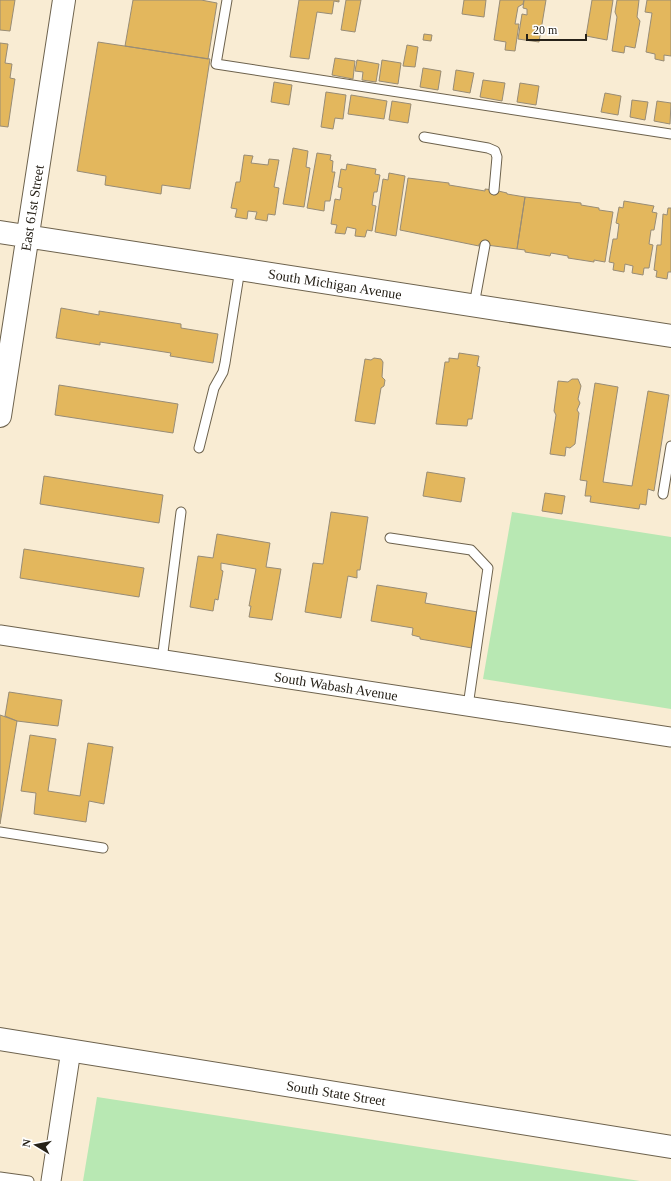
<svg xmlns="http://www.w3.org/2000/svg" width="671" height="1181" font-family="Georgia,serif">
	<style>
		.green { fill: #b8e8b3 }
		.building { fill: #e3b75d; stroke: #988c76 }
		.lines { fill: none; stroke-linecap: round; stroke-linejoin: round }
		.lane-casing { stroke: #6d624d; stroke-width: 11 }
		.street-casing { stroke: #6d624d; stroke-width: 21 }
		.secondary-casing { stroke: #6d624d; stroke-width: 24 }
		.lane { stroke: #fff; stroke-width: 9 }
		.street { stroke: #fff; stroke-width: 19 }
		.secondary { stroke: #fff; stroke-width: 22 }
		.labels { text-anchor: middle; stroke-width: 3.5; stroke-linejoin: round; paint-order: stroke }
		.street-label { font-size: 14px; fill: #262118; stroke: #fff }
	</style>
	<rect width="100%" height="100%" fill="#f9ecd3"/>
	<path class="green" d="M512 512 671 537V709L483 679Z
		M97 1097 640 1181H83Z"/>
	<path class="building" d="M0 0H15L10 31 0 30Z
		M133 0H201L217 3 208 59 125 46Z
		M299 0H339V2L334 1 332 14 317 12 309 59 290 57Z
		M346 0H361L355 32 341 30Z
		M464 0H486L484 17 462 14Z
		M500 0H524L523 4 518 7 515 24H519L515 51 505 50 506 42 494 40Z
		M524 0H546L539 42 518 39 522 14 527 15V9L523 8Z
		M592 0H613L607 40 586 36Z
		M617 0H639L637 17 640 21 635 48 625 46 624 53 612 51 617 17 615 12Z
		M647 0H671V56L664 55V61L655 59V54L646 52 652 13 645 12Z
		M424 34 432 35 431 41 423 40Z
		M98 42 210 59 190 189 162 185 161 194 105 185 106 176 77 171Z
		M0 43 8 44 5 63 12 64 10 78 15 79 8 127 0 126Z
		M407 45 418 47 415 67 403 66Z
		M335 58 355 61 353 79 332 75Z
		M357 60 379 64 376 82 362 80 363 72 355 71Z
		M382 60 401 63 398 84 379 81Z
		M423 68 441 71 438 90 420 87Z
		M456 70 474 73 470 93 453 90Z
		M483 80 505 83 502 101 480 97Z
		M274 82 292 85 289 105 271 102Z
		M520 83 539 86 536 105 517 102Z
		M326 92 346 95 343 119 335 118 333 129 321 127Z
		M605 93 621 96 618 115 601 112Z
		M351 95 387 101 384 119 348 114Z
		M632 100 648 102 645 120 630 117Z
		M392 101 411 104 408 123 389 120Z
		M657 101 671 103 670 124 654 121Z
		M293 148 308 151 306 167 310 168 304 207 283 204Z
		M317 153 331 155 330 160 333 161 332 172H335L330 201H325L324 211 307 208Z
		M244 155 253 156 251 163 268 165 269 159 279 160 274 187 279 188 275 215 268 214 267 221 255 219 257 212 248 211 247 219 235 217 237 209 231 208 236 182H240Z
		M347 164 376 169 375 174 380 175 377 192H374L372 205 376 206 372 231 367 230 365 237 355 236 356 229 347 227 345 234 335 233 337 225 331 224 335 199 340 200 342 188 338 187 341 169 346 170Z
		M389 173 405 176 396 236 375 232 383 179 388 180Z
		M408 178 449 183V185L485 191V189L494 190 507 193V194L525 197 517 249 479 244V246L400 230Z
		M525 197 581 203V205L599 208V210L613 212 605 262 594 260V262L568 258V256L551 253 550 256 525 252V250L517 249Z
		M624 201 654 206 652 212 657 213 654 230H651L649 244 653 245 649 268H644L643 275 632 273 633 266 625 264 624 272 613 270 614 263 609 262 613 239H617L619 224 616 223 619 207 623 208Z
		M668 208H671V272H668L667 279 656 277 657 271 654 270 657 245H661L663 214 667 215Z
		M61 308 99 315V311L181 324V328L218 334 213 363 170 356 171 353 100 342V345L56 338Z
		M459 353 479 356 477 366 480 367 472 419H468L467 426 436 424 445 362H449V358L458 359Z
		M374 358 381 359 383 362 382 377 385 380 384 386 381 388 375 424 355 421 365 359 371 360Z
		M572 379H578L581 386 578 399 580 403 577 410 579 413 575 444 570 448 566 447 565 456 550 454 556 415 554 411 558 381 568 382Z
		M595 383 618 387 603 482 632 486 648 391 669 395 654 491 648 489 646 505 640 504 639 509 590 502 591 496H585L587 481 580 480Z
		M59 385 178 404 173 433 55 415Z
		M427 472 465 478 461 502 423 496Z
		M44 476 163 495 159 523 40 504Z
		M545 493 565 496 562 514 542 511Z
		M331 512 368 517 360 570H357V578L348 576 341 618 305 612 313 563 323 564Z
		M217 534 270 543 266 567 281 569 272 620 249 617 251 606H249L256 569 221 563V570L223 571 218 600 215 599 213 611 190 607 198 556 213 558Z
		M24 549 144 568 139 597 20 578Z
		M377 585 427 593 425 603 478 612 472 648 420 639V637L412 635 413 628 371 621Z
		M9 692 62 700 58 726 17 721 5 716Z
		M0 715 17 721 0 824Z
		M30 735 56 739 48 791 80 796 88 743 113 747 104 804 89 801 86 822 34 814 36 793 21 791Z"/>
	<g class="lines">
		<defs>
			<path id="lane" d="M227 0 216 64 671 134
				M424 137 488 148 495 151 497 157 494 190
				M474 305 485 245
				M199 448 214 388 223 372 225 363 240 269
				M663 494 671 446
				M390 538 471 550 488 568 468 706
				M162 660 181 512
				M0 832 103 848
				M0 1177 29 1181"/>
			<path id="street" d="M0 635 671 737
				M51 1181 71 1050"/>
			<path id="secondary" d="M0 232 671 336
				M0 416 64 0
				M0 1039 671 1147"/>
		</defs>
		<use href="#lane" class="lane-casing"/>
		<use href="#street" class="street-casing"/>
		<use href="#secondary" class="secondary-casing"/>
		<use href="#lane" class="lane"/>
		<use href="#street" class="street"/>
		<use href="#secondary" class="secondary"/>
	</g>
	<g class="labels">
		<g class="street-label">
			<text transform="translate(32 208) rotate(-81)" y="5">East 61st Street</text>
			<text transform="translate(335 284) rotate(9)" y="5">South Michigan Avenue</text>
			<text transform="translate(336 686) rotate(9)" y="5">South Wabash Avenue</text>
			<text transform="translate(336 1093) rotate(9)" y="5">South State Street</text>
		</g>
	</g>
	<g transform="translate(36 1145) rotate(280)" stroke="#ffffff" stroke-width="3" paint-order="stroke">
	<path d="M0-3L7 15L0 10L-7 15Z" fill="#262118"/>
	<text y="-6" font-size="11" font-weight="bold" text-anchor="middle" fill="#262118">N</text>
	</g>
	<path d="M527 34v6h59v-6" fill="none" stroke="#262118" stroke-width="2"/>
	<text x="533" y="34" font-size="12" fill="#262118" stroke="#ffffff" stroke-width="3" paint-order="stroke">20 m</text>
</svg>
